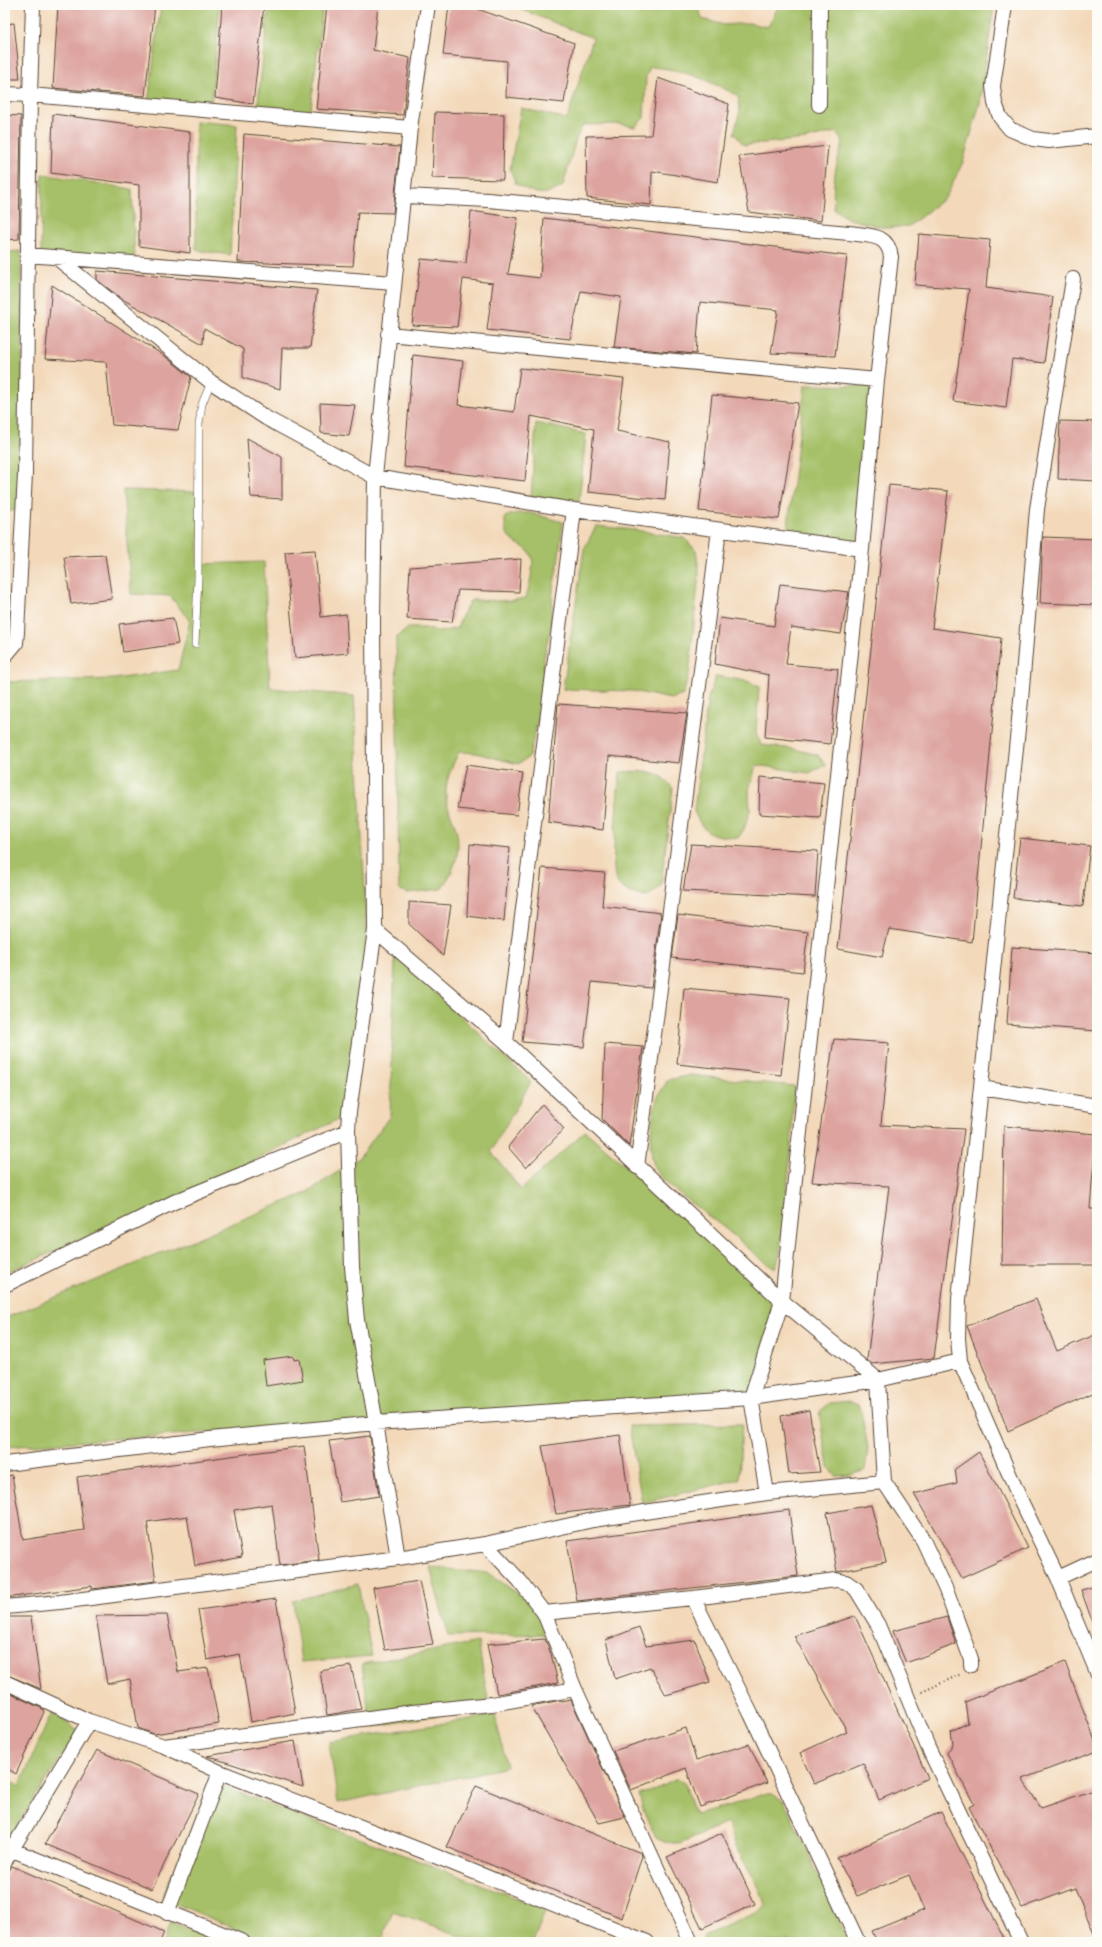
<svg xmlns="http://www.w3.org/2000/svg" width="1102" height="1947" font-family="Dekko,sans-serif">
	<style>
		.green { fill: #a5c067; stroke: #707542 }
		.building { fill: #dda39e }
		.lines { fill: none; stroke-linecap: round; stroke-linejoin: round }
		.service-casing { stroke: #574435; stroke-width: 8 }
		.minor-casing { stroke: #574435; stroke-width: 16 }
		.path { stroke: #574435; stroke-width: 2.5; stroke-dasharray: 1 3; stroke-linecap: butt }
		.service { stroke: #fff; stroke-width: 7 }
		.minor { stroke: #fff; stroke-width: 14 }
	</style>
	<rect width="100%" height="100%" fill="#fdfcf7"/>
	<filter id="ink" filterUnits="userSpaceOnUse"><feTurbulence type="fractalNoise" baseFrequency=".025" numOctaves="2"/><feDisplacementMap in="SourceGraphic" scale="8" xChannelSelector="R" yChannelSelector="G"/><feConvolveMatrix kernelMatrix="1 2 1 2 8 2 1 2 1" color-interpolation-filters="sRGB"/></filter>
	<filter id="wash" filterUnits="userSpaceOnUse"><feTurbulence type="fractalNoise" baseFrequency=".012" numOctaves="4" result="noise"/><feDisplacementMap in="SourceGraphic" scale="16" xChannelSelector="R" yChannelSelector="G"/><feGaussianBlur stdDeviation="0.9" result="paint"/><feColorMatrix in="noise" values="0 0 0 0 0 0 0 0 0 0 0 0 0 0 0 0 0 1.4 0 .05"/><feComposite in="paint" operator="in"/></filter>
	<g filter="url(#wash)">
		<rect width="100%" height="100%" fill="#f3d9ba"/>
		<path class="green" d="M161 5H220L211 108 148 103Z
			M269 5H323L310 117 257 110Z
			M510 5H698L702 19 724 25 749 23 768 27 779 5H994L980 103 963 162 946 197 909 226 886 228 849 219 834 209C832 185 835 165 843 143L836 132 806 139 744 145 734 133 740 111 738 96C711 81 680 68 650 67L646 77 644 118 635 127 619 124 583 125 576 139 563 186C543 198 536 194 516 184L510 169 521 108 567 119 593 38Z
			M196 121 237 125 230 255 196 250Z
			M42 174 132 189 135 261 41 255Z
			M21 251 24 509 5 512V252Z
			M805 385 871 386 857 542 787 534Z
			M536 423 586 434 579 502 531 498Z
			M123 490 201 492 198 564 264 562 270 688 354 696 368 947 347 1115 159 1206 5 1273V682L114 679 178 670 190 621 170 596 131 594Z
			M516 513H530L563 522 558 563 553 588 551 626 544 657 540 712 529 757 518 764 476 753 459 752C453 764 447 776 446 790 445 801 450 812 454 823 463 849 456 868 441 889L407 893 399 889 396 638 408 628H425L440 632 457 628 462 616 471 600 509 601 526 598C528 589 535 566 532 558 527 540 503 549 505 517Z
			M596 526 635 530 684 538 696 550 699 572 689 674 683 695 671 699 633 691 563 689 584 549Z
			M716 676 747 681 759 687 756 733 761 745 794 749 818 755 826 765 809 773 756 765 749 790 750 811 744 829 738 838C711 835 705 836 694 811L708 698Z
			M646 771 660 775 673 788 661 886 647 897C635 894 623 893 616 880 610 868 618 790 620 772Z
			M395 955 531 1082 491 1151 521 1190 585 1131 776 1294 753 1393 5 1447V1318L306 1193 359 1158 390 1116Z
			M690 1075 794 1086 791 1151 780 1254 775 1269C758 1258 743 1243 727 1230 713 1219 658 1181 654 1166 648 1147 651 1118 657 1099 660 1093 664 1086 668 1080Z
			M849 1401 860 1406 868 1448 865 1470 852 1475 836 1476 828 1467 819 1412 830 1403Z
			M742 1424 739 1479 642 1503 629 1426Z
			M430 1567 488 1573 530 1602 550 1634 448 1636Z
			M358 1584 372 1656 301 1662 293 1601Z
			M478 1642 489 1706 371 1727 362 1664Z
			M52 1712 78 1731 6 1843 5 1776 19 1787Z
			M495 1715 507 1767 338 1803 329 1742Z
			M677 1779 685 1783 691 1805 695 1814 735 1804 761 1794H772L784 1801 849 1942H704L703 1936 756 1913 765 1905C761 1885 746 1867 737 1849 733 1840 733 1831 727 1823L680 1844 666 1842 656 1837 643 1810 639 1795 663 1786Z
			M211 1782 546 1909 533 1942H477L393 1911 381 1942H267L162 1898Z
			M171 1922 215 1942H164Z"/>
		<g id="blocks">
			<path class="building" d="M58 5H155L145 96 53 88Z
				M222 5H264L253 104 215 98Z
				M327 5H378L373 50 410 58 403 115 316 109Z
				M449 5H466L574 43 564 103 506 97 507 61 443 55Z
				M14 23 20 79H5V24Z
				M658 78 729 104 718 182 652 171 651 205 587 198 586 136 651 135Z
				M435 112 504 114 503 180 432 178Z
				M53 114 190 132V253L139 246V185L51 173Z
				M5 115 21 116 19 239 5 240Z
				M244 134 400 147 393 213 358 212 353 266 238 262Z
				M828 146 821 221 749 212 739 156Z
				M471 211 518 218 508 274 540 278 544 218 847 256 835 356 771 353 778 310 700 302 696 354 614 347 621 297 581 291 570 339 487 330 493 283 463 279 457 327 412 325 421 259 466 263Z
				M919 234 990 240 986 288 1053 297 1044 363 1012 359 1006 408 953 401 969 289 915 285Z
				M97 271 317 290 310 348H282L280 389 243 378V349L204 328 203 344 122 299 97 280Z
				M52 285 166 357 191 377 178 430 112 425 106 362 45 359Z
				M413 355 463 361 458 405 514 412 520 368 624 379 617 431 670 442 665 500 588 492 594 429 531 416 525 481 404 467Z
				M712 395 798 403 779 519 699 511Z
				M320 403 355 405 349 436 321 433Z
				M1060 421 1097 422V481L1058 479Z
				M247 438 282 457V499L251 497Z
				M889 485 948 491 932 628 1001 638 972 942 889 929 882 957 838 949Z
				M1043 537 1097 539V605L1040 603Z
				M315 550 321 617 346 614 348 653 295 658 285 552Z
				M105 555 112 599 71 604 64 557Z
				M521 559 519 592 458 590 452 622 407 619 410 567Z
				M780 584 849 592 841 634 791 627 786 664 838 669 830 744 765 737 769 675 715 664 720 618 774 626Z
				M173 618 178 644 123 652 119 624Z
				M558 704 687 713 679 763 609 756 603 830 548 822Z
				M466 765 523 773 517 815 457 809Z
				M760 777 824 783 820 818 759 814Z
				M1020 838 1090 846 1083 906 1013 898Z
				M470 844 510 848 504 921 467 916Z
				M691 844 818 851 815 897 683 891Z
				M542 868 605 873 602 906 661 913 651 988 592 982 584 1047 522 1042Z
				M409 902 451 905 443 956 409 924Z
				M678 915 808 932 803 972 672 958Z
				M1012 947 1097 953V1031L1007 1024Z
				M684 988 790 998 781 1075 677 1064Z
				M834 1039 889 1043 881 1125 964 1129 934 1358 872 1364 867 1360 889 1186 812 1182Z
				M605 1044 643 1047 629 1146 602 1119Z
				M542 1104 564 1129 526 1168 508 1147Z
				M1004 1126 1096 1134 1090 1209H1097V1265H1002Z
				M1036 1299 1057 1351 1097 1334V1391L1008 1431 967 1326Z
				M293 1356 294 1360 299 1359 303 1380 266 1386 263 1360Z
				M809 1410 820 1472 789 1474 781 1416Z
				M620 1435 630 1505 556 1514 542 1446Z
				M370 1436 379 1496 340 1502 329 1441Z
				M304 1446 319 1560 280 1565 272 1504 234 1510 242 1557 195 1566 187 1516 147 1522 156 1581 92 1589V1586L5 1598V1476L12 1475 23 1540 84 1530 77 1477Z
				M979 1452 1028 1548 962 1578 914 1494 957 1483 955 1469Z
				M871 1505 886 1562 837 1572 827 1513Z
				M789 1510 798 1576 577 1601 567 1541Z
				M419 1581 433 1644 385 1650 373 1588Z
				M1097 1586V1629H1095L1081 1590Z
				M276 1599 295 1713 251 1722 240 1654 207 1660 198 1610Z
				M167 1615 178 1672 208 1668 219 1724 154 1734 138 1728 130 1679 107 1684 96 1616Z
				M855 1616 928 1778 879 1800 863 1763 814 1784 800 1753 847 1731 794 1636Z
				M5 1617H31L41 1689 5 1674Z
				M947 1617 956 1644 906 1663 893 1631Z
				M639 1627 646 1646 695 1640 710 1682 666 1695 650 1667 615 1679 606 1640Z
				M545 1639 551 1654 558 1683 497 1694 487 1644Z
				M1065 1662 1097 1746V1751L1022 1779 1041 1808 1097 1789V1941L1075 1888 1022 1908 969 1807 974 1804 947 1753 953 1744 951 1731 968 1723 965 1702Z
				M351 1666 361 1709 327 1715 320 1671Z
				M5 1691 43 1709 44 1712 16 1774 5 1767Z
				M561 1700 562 1702 571 1700 625 1817 599 1823 531 1706Z
				M686 1728 696 1760 749 1744 767 1783 700 1807 686 1768 631 1790 613 1751Z
				M295 1741 303 1787 207 1756Z
				M97 1750 199 1794 152 1889 45 1844Z
				M476 1786 641 1853 642 1856 622 1918 447 1847Z
				M941 1812 1006 1942H877L872 1931 924 1910 909 1875 857 1896 837 1858Z
				M722 1833 755 1904 702 1928 667 1857Z
				M12 1866 164 1932 160 1942H5V1878Z"/>
		</g>
	</g>
	<g filter="url(#ink)">
		<use href="#blocks" fill-opacity="0" stroke="#574435" stroke-width="1"/>
		<g class="lines">
			<defs>
				<path id="service" d="M195 644 198 578 199 424 202 404 211 382"/>
				<path id="minor" d="M428 5 410 128 375 477 574 510 862 549 782 1301 751 1398 767 1493
					M1005 5 993 86 995 103 1000 117 1010 129 1033 139 1049 141 1097 136
					M5 94 30 95 33 5
					M819 105 820 5
					M405 196 488 200 849 233C869 236 888 233 891 257L877 380 862 549
					M27 255 394 283
					M57 258 211 382 266 418 375 477 373 623 375 930 349 1112 348 1131 352 1267 357 1320 376 1423 398 1558
					M1073 279 1037 509 1021 700 959 1299 958 1338 960 1361 1021 1501 1058 1578 1097 1672
					M388 334 877 380
					M5 656 16 643 17 632 25 474 30 95 410 128
					M375 930 506 1042 782 1301 878 1380 884 1482
					M506 1042 574 510
					M981 1088 1097 1106
					M637 1167 719 530
					M5 1285 174 1202 348 1131
					M5 1464 210 1439 376 1423 751 1398 878 1380 960 1361
					M485 1544 520 1581 544 1613 575 1689 691 1942
					M1058 1578 1097 1560
					M693 1598 751 1714 858 1942
					M5 1607 60 1602 398 1558 485 1544 593 1520 767 1493 884 1482 923 1540 946 1590 971 1659V1665
					M544 1613 693 1598 836 1580 846 1582 856 1589 878 1625 928 1747 1021 1942
					M5 1682 89 1721 164 1746 220 1772 430 1854 647 1942
					M164 1746 413 1712 492 1704 575 1689
					M5 1847 243 1942
					M5 1861 89 1721
					M167 1913 220 1772"/>
			</defs>
			<use href="#service" class="service-casing"/>
			<use href="#minor" class="minor-casing"/>
			<path class="path" d="M922 1692 961 1674"/>
			<use href="#service" class="service"/>
			<use href="#minor" class="minor"/>
		</g>
	</g>
	<rect width="1102" height="1947" fill="none" stroke="#fdfcf7" stroke-width="20"/>
</svg>
